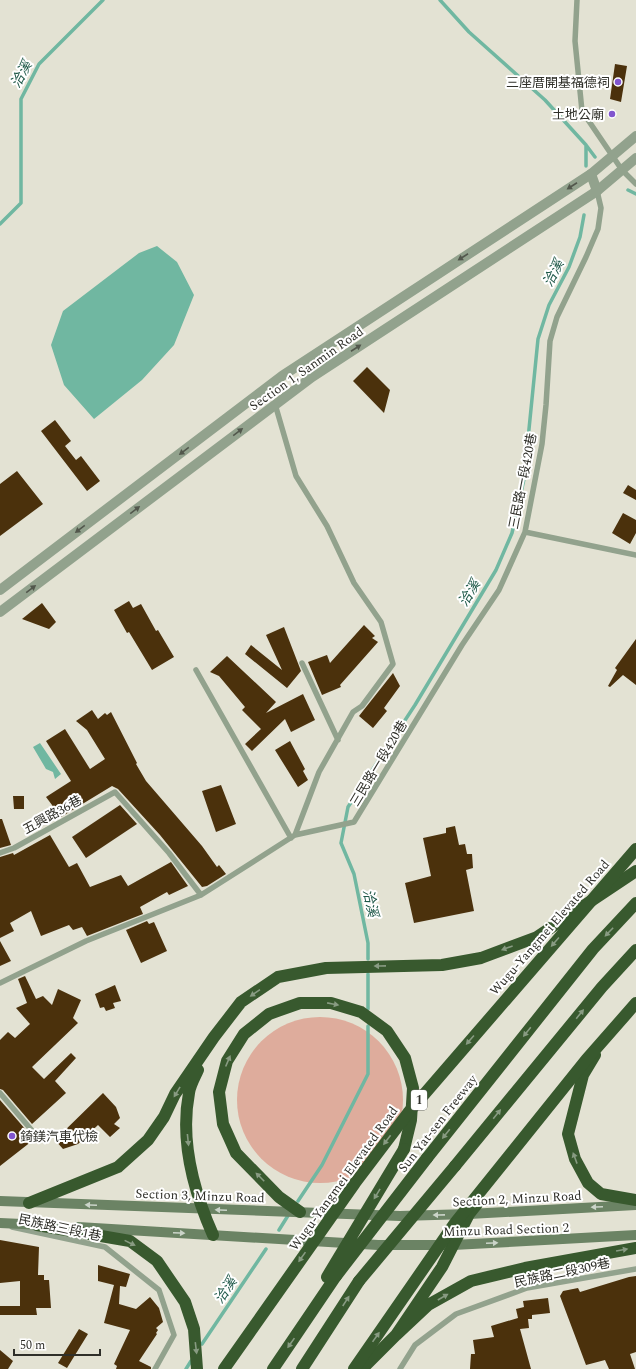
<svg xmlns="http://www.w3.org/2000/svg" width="636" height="1369" font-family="Spectral,'Noto Sans TC',serif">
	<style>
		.green { fill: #deac9c }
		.water { fill: #70b7a1 }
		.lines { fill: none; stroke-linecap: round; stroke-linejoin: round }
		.stream { stroke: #70b7a1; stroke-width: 3.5 }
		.building { fill: #4b310c }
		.service { stroke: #92a28d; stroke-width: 5.5 }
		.minor { stroke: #92a28d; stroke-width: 10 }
		.tertiary { stroke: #92a28d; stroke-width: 10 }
		.secondary { stroke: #6b8364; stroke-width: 10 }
		.motorway { stroke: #38592e; stroke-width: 12 }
		.motorway-bridge { stroke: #38592e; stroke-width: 12 }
		.oneway { fill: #52574c }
		.oneway2 { fill: #889b82 }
		.oneway3 { fill: #cbd4c9 }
		.poi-dot { fill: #8155ce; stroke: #fff; stroke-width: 1.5 }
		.labels { text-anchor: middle; stroke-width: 4; stroke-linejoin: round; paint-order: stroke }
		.shield { fill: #fff; stroke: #6d6d69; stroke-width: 1 }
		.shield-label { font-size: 12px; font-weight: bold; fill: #2f2f29 }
		.poi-label { font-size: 13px; fill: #2f2f29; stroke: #fff; text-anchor: end }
		.street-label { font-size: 13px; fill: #2f2f29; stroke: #fff }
		.water-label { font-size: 14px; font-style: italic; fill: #1e5848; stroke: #fff }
	</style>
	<rect width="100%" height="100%" fill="#e3e2d3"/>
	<path class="green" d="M237 1100a83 83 0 1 1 166 0a83 83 0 1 1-166 0Z"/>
	<path class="water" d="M157 246 177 262 194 295 174 345 142 380 94 419 64 385 51 345 63 311 139 253Z
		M40 743 61 774 55 779 53 772 46 769 33 747Z"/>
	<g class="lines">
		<path class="stream" d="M440 0 469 32 545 100 586 145V166
			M586 145 595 157
			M628 190 636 194
			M0 224 21 203V99L39 64 103 0
			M368 959V943L354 874 341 843 348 807 415 705 496 570 512 533 524 479 538 339 549 305 569 267 580 237 584 215
			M368 1009V974
			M298 1201 322 1165 368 1074V1026
			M279 1230 289 1214
			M202 1344 266 1249
			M186 1369 191 1361"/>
	</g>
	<path class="building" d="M615 64 627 66 621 102 610 99Z
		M367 367 390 390 384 413 353 381Z
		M55 420 71 441 65 446 76 460 81 456 100 481 87 491 41 431Z
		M17 471 43 504 0 536V484Z
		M628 485 636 490V500L623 493Z
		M623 513 636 520V533L630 544 612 533Z
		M129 601 133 608 141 604 156 631 158 630 174 657 152 670 129 632 127 633 114 610Z
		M42 603 56 622 49 629 22 619Z
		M364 625 375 636 372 638 378 642 340 685 341 687 322 695 308 662 327 655 330 663Z
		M284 627 301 671 287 688 245 654 251 645 282 670 266 635Z
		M636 639V685L623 675 610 687 608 686 617 670 615 668Z
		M227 656 276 702 266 713 303 694 315 720 291 732 285 719 252 751 245 744 261 729 242 710 245 707 219 676 210 672Z
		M393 673 400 686 384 708 387 711 373 728 359 716Z
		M92 710 98 719 105 713 107 715 111 712 137 763 136 764 146 781 202 846 217 867 219 865 226 874 207 886 202 887 160 835 118 789 112 786 61 817 46 797 71 781 46 741 65 729 90 769 105 759 87 730 76 721Z
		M290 741 305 769 303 771 308 780 298 787 275 750Z
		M221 785 236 824 216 832 202 791Z
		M13 796H24V809H14Z
		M120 805 137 824 86 858 72 837Z
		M0 819H2L11 845 0 848Z
		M455 826 459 845 465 844 467 854H472L473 868 466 870 474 911 414 923 405 883 431 876 423 838 446 833V828Z
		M50 835 69 867 77 863 90 887 121 875 128 886 171 862 188 886 169 895 167 892 140 907 143 914 87 936 82 927 73 930 69 925 41 936 31 911 10 923 14 931 0 938V857L13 853 14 855Z
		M147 921 149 924 154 922 167 951 141 963 126 930Z
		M0 941 11 961 0 966Z
		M25 976 36 999 43 996 52 1005 58 989 81 1000 73 1018 78 1023 32 1067 44 1079 71 1053 76 1058 55 1081 66 1093 32 1124 3 1090 0 1089V1040L8 1032 15 1038 30 1024 16 1008 27 1003 18 979Z
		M115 985 121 1001 113 1003 115 1008 106 1011 104 1007 100 1008 95 994Z
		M103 1093 116 1107 120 1118 114 1124 120 1128 110 1137 98 1125 78 1144 63 1149 55 1140Z
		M0 1100 26 1130 24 1131 32 1141 0 1166Z
		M0 1240 39 1247 38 1275H44V1280H49L51 1308H36L37 1315H0V1306H20V1281L0 1283Z
		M98 1265 130 1274 126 1287 120 1286 119 1304 136 1309 150 1297 159 1308 163 1322 156 1328 158 1330 156 1333 157 1334 139 1361 151 1367V1369H116L117 1366 114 1364 130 1330 104 1323 114 1285 98 1281Z
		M636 1276V1352L630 1354 635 1369H609L605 1360 586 1365 560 1296 563 1291 578 1288 580 1292 629 1277Z
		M548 1298 550 1313 532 1315V1319H528L529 1328 520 1329 531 1369H470L471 1354H475L473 1340 494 1337 491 1326 518 1318 516 1309 524 1307 523 1301Z
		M79 1329 88 1334 67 1368 58 1363Z
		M0 1350 13 1361 8 1369H0Z"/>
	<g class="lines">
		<path class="service" d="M577 0 575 41 582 111 622 170 636 184
			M525 532 636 555
			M302 663 338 740
			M196 670 291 838
			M295 835 354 822 462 645 499 590 525 532 542 444 546 405 550 341 557 317 586 257 598 229 601 208 597 191
			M0 853 14 848 115 792 169 853 201 895
			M0 983 86 941 201 895 295 835 319 772 353 712 362 706 393 664 381 622 354 583 327 526 296 476 275 404
			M0 1093 40 1140
			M12 1227 105 1247 159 1290 174 1335 155 1369
			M400 1369 415 1345 456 1314 527 1288 636 1269"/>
		<path class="minor" d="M591 174 597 191"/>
		<path class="tertiary" d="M0 590 282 376 591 174 636 136
			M0 612 312 377 597 191 636 158"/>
		<path class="secondary" d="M0 1201 400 1216 469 1214 636 1205
			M0 1223 44 1225
			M78 1227 378 1245H453L636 1235"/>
		<path class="motorway" d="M595 1055 583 1075 568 1134 575 1159 588 1183 601 1194 636 1200
			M198 1070C195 1077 190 1085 189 1093 180 1140 194 1192 213 1235
			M427 1158 593 949 636 903
			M455 1166 602 987 636 950
			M29 1203 118 1167 148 1140 164 1117 175 1094 214 1037 241 1002 278 977 326 968 442 965 481 958 537 937 636 871
			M300 1212 279 1197 236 1153 223 1124 219 1092 227 1061 244 1034 269 1014 300 1003H331L361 1012 387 1031 405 1058 413 1088 411 1120 404 1149
			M37 1225 130 1241 157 1261 185 1302 194 1329 197 1369
			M396 1335 442 1267 469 1214 477 1204
			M273 1369 336 1276
			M302 1369 359 1281
			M362 1369 396 1335 428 1305 471 1281 525 1268 636 1248"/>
		<path class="motorway-bridge" d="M336 1276 427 1158
			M327 1277 404 1149
			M359 1281 455 1166
			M224 1369 355 1183 408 1113 636 849
			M354 1369 455 1223 586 1060 636 1003"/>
	</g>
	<defs><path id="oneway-solid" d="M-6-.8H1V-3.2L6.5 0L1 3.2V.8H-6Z"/></defs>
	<g class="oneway">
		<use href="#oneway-solid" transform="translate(572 186) rotate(147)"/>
		<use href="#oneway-solid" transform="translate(463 257) rotate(147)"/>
		<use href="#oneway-solid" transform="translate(356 348) rotate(-33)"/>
		<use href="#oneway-solid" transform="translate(238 432) rotate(-37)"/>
		<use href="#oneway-solid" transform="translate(184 451) rotate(143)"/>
		<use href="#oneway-solid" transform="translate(135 510) rotate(-37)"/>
		<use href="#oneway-solid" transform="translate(80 529) rotate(143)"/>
		<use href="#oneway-solid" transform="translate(31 589) rotate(-37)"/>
	</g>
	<g class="oneway2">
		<use href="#oneway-solid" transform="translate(609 932) rotate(134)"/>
		<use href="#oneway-solid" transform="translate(555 942) rotate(131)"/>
		<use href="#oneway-solid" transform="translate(507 948) rotate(160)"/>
		<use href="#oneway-solid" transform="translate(380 966) rotate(179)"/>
		<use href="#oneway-solid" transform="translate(255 993) rotate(146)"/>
		<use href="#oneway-solid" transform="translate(333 1004) rotate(11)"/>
		<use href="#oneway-solid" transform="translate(580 1014) rotate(-51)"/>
		<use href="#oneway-solid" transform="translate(527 1032) rotate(129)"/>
		<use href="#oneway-solid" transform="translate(470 1040) rotate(131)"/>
		<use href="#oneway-solid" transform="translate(228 1061) rotate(-67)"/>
		<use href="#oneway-solid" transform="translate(177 1092) rotate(121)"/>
		<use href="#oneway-solid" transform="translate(497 1114) rotate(-51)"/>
		<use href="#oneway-solid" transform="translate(446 1134) rotate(129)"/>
		<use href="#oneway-solid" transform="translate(188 1140) rotate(84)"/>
		<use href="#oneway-solid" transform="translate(387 1140) rotate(127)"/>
		<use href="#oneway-solid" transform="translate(575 1158) rotate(-110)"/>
		<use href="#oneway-solid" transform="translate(260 1177) rotate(-135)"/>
		<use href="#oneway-solid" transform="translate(377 1194) rotate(121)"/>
		<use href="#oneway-solid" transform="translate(130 1243) rotate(26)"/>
		<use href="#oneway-solid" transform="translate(622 1250) rotate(-10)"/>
		<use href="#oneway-solid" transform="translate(302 1257) rotate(125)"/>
		<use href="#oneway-solid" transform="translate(443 1297) rotate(-30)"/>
		<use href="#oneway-solid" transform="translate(346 1301) rotate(-57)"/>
		<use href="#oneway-solid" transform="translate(376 1337) rotate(-55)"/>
		<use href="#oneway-solid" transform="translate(291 1343) rotate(125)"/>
		<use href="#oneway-solid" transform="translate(196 1348) rotate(83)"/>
	</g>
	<g class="oneway3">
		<use href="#oneway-solid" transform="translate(91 1205) rotate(-178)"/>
		<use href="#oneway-solid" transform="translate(597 1207) rotate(177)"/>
		<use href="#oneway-solid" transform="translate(221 1210) rotate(-178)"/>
		<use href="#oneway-solid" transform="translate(439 1215) rotate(179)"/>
		<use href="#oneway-solid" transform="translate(179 1233) rotate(3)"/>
		<use href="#oneway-solid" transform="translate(492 1243) rotate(-2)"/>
	</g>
	<g class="poi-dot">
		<circle cx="618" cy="82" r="4"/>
		<circle cx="612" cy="114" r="4"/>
		<circle cx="12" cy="1136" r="4"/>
	</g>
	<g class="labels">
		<rect class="shield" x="411" y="1090" width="16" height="20" rx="3"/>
		<g class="shield-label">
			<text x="419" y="1104">1</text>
		</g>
		<g class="poi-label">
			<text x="610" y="87">三座厝開基福德祠</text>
			<text x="604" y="119">土地公廟</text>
			<text x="20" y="1141" text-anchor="start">錡鎂汽車代檢</text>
		</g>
		<g class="street-label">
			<text transform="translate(306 368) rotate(-35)" y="5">Section 1, Sanmin Road</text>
			<text transform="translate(522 481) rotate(-79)" y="5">三民路一段420巷</text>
			<text transform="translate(378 763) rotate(-59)" y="5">三民路一段420巷</text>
			<text transform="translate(52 814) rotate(-29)" y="5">五興路36巷</text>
			<text transform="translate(549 927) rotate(-49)" y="5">Wugu-Yangmei Elevated Road</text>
			<text transform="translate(437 1123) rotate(-52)" y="5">Sun Yat-sen Freeway</text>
			<text transform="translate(343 1178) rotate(-54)" y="5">Wugu-Yangmei Elevated Road</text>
			<text transform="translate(200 1195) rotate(2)" y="5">Section 3, Minzu Road</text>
			<text transform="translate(517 1198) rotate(-3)" y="5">Section 2, Minzu Road</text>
			<text transform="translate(60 1227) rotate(12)" y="5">民族路三段1巷</text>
			<text transform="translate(506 1229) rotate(-2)" y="5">Minzu Road Section 2</text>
			<text transform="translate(562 1272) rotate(-12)" y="5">民族路二段309巷</text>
		</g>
		<g class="water-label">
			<text transform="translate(21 74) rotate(-61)" y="5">洽溪</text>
			<text transform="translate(553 273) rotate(-63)" y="5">洽溪</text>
			<text transform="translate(469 593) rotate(-59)" y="5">洽溪</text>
			<text transform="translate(371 903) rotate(78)" y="5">洽溪</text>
			<text transform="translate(225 1290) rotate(-56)" y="5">洽溪</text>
		</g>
	</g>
	<path d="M14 1349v6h86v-6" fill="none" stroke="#2f2f29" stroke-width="2"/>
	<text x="20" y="1349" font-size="12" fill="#2f2f29" stroke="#ffffff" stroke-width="3" paint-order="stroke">50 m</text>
</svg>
